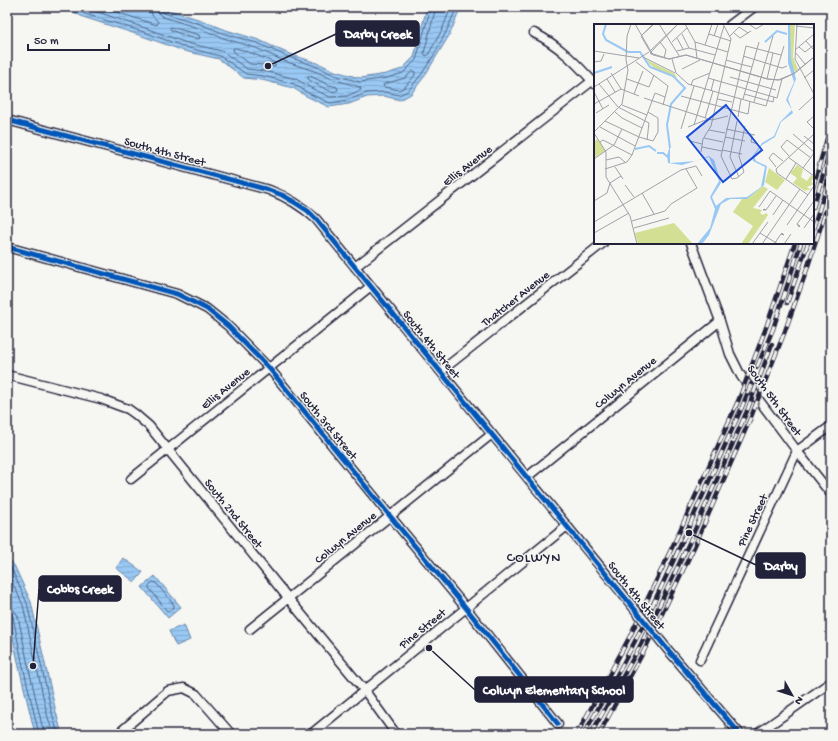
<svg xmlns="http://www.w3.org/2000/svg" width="838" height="741" font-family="'Gochi Hand',sans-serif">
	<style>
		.water { fill: url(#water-rules); stroke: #6986a9 }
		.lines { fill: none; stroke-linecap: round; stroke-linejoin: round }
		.shore { stroke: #516485; stroke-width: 1 }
		.minor-casing { stroke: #22223b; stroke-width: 11 }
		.minor { stroke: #f6f6f2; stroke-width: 8 }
		.rail-casing { stroke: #22223b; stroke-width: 4.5 }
		.rail { stroke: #f6f6f2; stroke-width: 3; stroke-dasharray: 9; stroke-linecap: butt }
		.minor-bridge-casing { stroke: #22223b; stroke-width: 11; stroke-linecap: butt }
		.minor-bridge { stroke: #f6f6f2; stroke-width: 8 }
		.cycleway-casing { stroke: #f6f6f2; stroke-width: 8 }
		.cycleway { stroke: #0057b8; stroke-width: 5 }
		.labels { text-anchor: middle; stroke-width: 3; stroke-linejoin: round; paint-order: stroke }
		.street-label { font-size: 12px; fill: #22223b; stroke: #f6f6f2 }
		.quarter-label { font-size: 14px; letter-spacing: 1px; fill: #22223b; stroke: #f6f6f2 }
		.inset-river { fill: none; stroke: #98c8f3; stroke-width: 2 }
		.inset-road { fill: none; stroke: #a1a1a9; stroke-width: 1 }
		.view { fill: #1d4ed8; fill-opacity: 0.15; stroke: #1d4ed8; stroke-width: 2 }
		.inset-edge { fill: none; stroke: #22223b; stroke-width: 2 }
		.leader { fill: none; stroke: #22223b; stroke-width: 1.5 }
		.callout-dot { fill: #22223b; stroke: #f6f6f2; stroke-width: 1.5 }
		.callout { fill: #22223b; stroke: #22223b; stroke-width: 1.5 }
		.callout-label { font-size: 13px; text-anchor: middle; font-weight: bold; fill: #fff }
	</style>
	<defs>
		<pattern id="water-rules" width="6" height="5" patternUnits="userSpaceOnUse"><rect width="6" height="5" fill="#98c8f3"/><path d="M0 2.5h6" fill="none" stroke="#83acd1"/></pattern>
	</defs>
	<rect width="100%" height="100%" fill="#f6f6f2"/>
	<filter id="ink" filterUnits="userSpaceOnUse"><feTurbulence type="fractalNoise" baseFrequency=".025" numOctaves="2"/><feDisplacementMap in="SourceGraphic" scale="8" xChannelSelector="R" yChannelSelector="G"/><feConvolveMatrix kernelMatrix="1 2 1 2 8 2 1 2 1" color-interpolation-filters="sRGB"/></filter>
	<g filter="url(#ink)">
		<path class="water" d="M64 7H160L201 20 226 30 259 40 287 53 320 64 335 71 360 78 386 74 402 69 414 57 427 7H461L450 34 424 77 411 94 400 100 384 96 367 97 349 104 329 107 306 96 293 88 262 80 244 78 219 59 184 51 142 36 83 17Z
			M7 558 14 565 31 602 56 712 62 734H35L19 667 7 608Z
			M123 558 143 572 135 582 116 568Z
			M155 576 181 607 168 618 142 587Z
			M184 625 190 640 176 646 169 631Z"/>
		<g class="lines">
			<path class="shore" d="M72 7 85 14 144 32 185 47 220 56 246 74 263 76 294 84 308 93 330 103 348 100 367 93 385 92 399 95 408 91 421 75 434 55 446 32 457 7
				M83 7 145 28 187 43 222 51 247 69 264 71 296 79 311 88 330 97 347 96 361 90 360 87 332 79 317 72 284 61 256 48 223 38 198 28 163 17 158 13 156 7
				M100 7 157 25 158 22 152 15 150 7
				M161 7 162 11 164 13 200 24 225 34 257 43 286 56 318 67 334 75 360 82 387 78 403 73 416 60 431 7
				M436 7 424 53 426 56 428 55 442 30 451 7
				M171 27 196 34 199 35 200 38 198 39 188 37 171 30 170 28Z
				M236 48 254 54 275 63V66L273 67 264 65 250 64 234 52 233 49Z
				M413 71 415 72V75L405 87 399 90 384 87 383 86 384 84 405 78Z
				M310 76 329 85 337 87 338 90C336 91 334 92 331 91 326 90 312 82 308 79V77Z
				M7 564 11 568 27 603 52 713 58 734
				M7 571 23 605 47 714 53 734
				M153 582 156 583 174 605V607L169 611H167L149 588V586Z
				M7 608 14 610 18 616 28 665 44 734
				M7 614H11L13 617 23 666 39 734"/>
			<defs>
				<path id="minor" d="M730 25 754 7
					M534 33C559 45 577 64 595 84
					M7 120 269 190C287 197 302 206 316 219L621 592
					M691 243 720 321 730 354 741 376 797 451 831 494
					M7 247 177 294 207 309 228 326 269 368 390 516 466 608 558 724
					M355 267 592 81
					M441 371 603 243
					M7 375 101 399 117 405 128 409 135 414 149 426 288 598 365 691 396 734
					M527 477 720 321
					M131 479 371 286
					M250 629 492 434
					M668 650 740 734
					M700 660 797 451 831 426
					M118 734 168 691 184 688 196 694 231 734
					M311 734 567 526
					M757 734 831 682"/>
			</defs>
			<use href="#minor" class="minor-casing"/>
			<use href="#minor" class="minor"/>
			<defs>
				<path id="rail" d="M813 187 831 125
					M813 208 831 148
					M813 229 831 172
					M787 303 808 243
					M757 367 773 329 801 243
					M577 734 629 638 677 537 739 399 767 325 795 243
					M584 734C601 703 619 672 635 641 674 564 707 485 742 407L751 384
					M591 734 641 644 689 543 747 411 772 344
					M599 734 646 647 695 545 751 417 785 331 806 272 831 195"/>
			</defs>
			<use href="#rail" class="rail-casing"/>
			<use href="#rail" class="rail"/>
			<defs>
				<path id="minor-bridge" d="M621 592 668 650"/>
			</defs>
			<use href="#minor-bridge" class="minor-bridge-casing"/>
			<use href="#minor-bridge" class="minor-bridge"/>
			<defs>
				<path id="cycleway" d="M7 120 269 190 282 195 294 202 308 211 316 219 355 267 668 650 740 734
					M7 247 177 294 207 309 228 326 269 368 390 516 466 608 558 724"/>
			</defs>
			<use href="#cycleway" class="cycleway-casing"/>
			<use href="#cycleway" class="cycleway"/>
		</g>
	</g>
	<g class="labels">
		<g class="street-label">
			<text transform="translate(165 151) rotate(15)" y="4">South 4th Street</text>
			<text transform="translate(467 165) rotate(-38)" y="4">Ellis Avenue</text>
			<text transform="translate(515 298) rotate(-38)" y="4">Thatcher Avenue</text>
			<text transform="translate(432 344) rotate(51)" y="4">South 4th Street</text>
			<text transform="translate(625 382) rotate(-39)" y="4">Colwyn Avenue</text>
			<text transform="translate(225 388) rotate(-39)" y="4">Ellis Avenue</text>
			<text transform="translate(775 400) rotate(54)" y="4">South 5th Street</text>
			<text transform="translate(329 425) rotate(51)" y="4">South 3rd Street</text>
			<text transform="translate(234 513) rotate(51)" y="4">South 2nd Street</text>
			<text transform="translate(752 520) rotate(-65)" y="4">Pine Street</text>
			<text transform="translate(345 537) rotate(-39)" y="4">Colwyn Avenue</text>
			<text transform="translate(637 595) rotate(51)" y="4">South 4th Street</text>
			<text transform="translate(422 628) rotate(-39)" y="4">Pine Street</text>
		</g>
		<g class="quarter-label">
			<text x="534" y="561">COLWYN</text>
		</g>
	</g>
	<g transform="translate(594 24)">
		<rect width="220" height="220" fill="#f6f6f2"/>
		<path d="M196 0H201L199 33 204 45 200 48 198 47 195 13ZM51 35 81 50 83 54 61 45ZM4 115 11 127 0 134V117ZM203 141 209 145 207 153 213 157 217 151 220 153 217 158 220 160 213 163 217 166H211L214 169 199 159 203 154 196 149ZM175 144 191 156 183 166 171 158ZM169 162 174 165 159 184 168 186 166 189 169 191 172 189 174 191 154 220H147L159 202 139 188 148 175 154 174Z" fill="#d3e093"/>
		<path d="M80 199 99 220H44L41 209Z" fill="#d3e093"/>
		<path d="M194 0H196L197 35 202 55 194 75 199 89 187 98 181 113 168 121 160 132 162 137 173 142 170 161 153 175H136L127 180 115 211 108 220H103L116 204 121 185 116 173 125 157 115 133 88 141 74 139 73 132 76 121V139L102 137 115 132 120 136 127 159 118 173 122 182 132 174 153 173 167 163 171 143 159 137 158 133 168 119 180 112 186 98 198 86 192 76 200 58 194 39Z" fill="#98c8f3"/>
		<path class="inset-river" d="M12 0 9 10 12 16 34 28H46L56 43 79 52 91 64 77 80 73 101 76 124M171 18 183 7 193 10M0 49 18 43M41 125 55 122 62 127M63 129H69L74 133"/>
		<path class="inset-road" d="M41 0 59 31 75 35 92 31 174 55 186 56 199 50 220 33M65 0 86 33M84 0 56 29 75 35 92 31 173 55 184 56 201 49 220 33M91 0 101 18 103 34M155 0 162 5 170 0M203 0 201 35 220 70M202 2 220 4M140 9 146 14 157 7M88 10 95 24M115 10 137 17M47 12 59 0M120 12 124 0M136 12 145 3 154 9M83 14 89 25M212 17 220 26M66 18 72 26 70 34M78 18 93 4M101 18 134 28M111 21 118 0M205 23 211 28 220 21M201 26 220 10M0 27 32 32M56 27 84 0M83 27 95 24 121 31M202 29 211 40M58 31 47 12 60 0M32 32 45 34M149 32 188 44 193 42M49 33 81 49M78 35 82 49 94 60 172 82 190 22M32 36 33 12 37 0M132 36 146 40M0 38 7 37 10 30M42 38 74 62 69 81M146 40 158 43M88 45 106 36M17 49 27 65 45 72M136 53 182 66M114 54 183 74 188 55M210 54 220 46M13 55 21 68M33 55 55 63 60 51M173 55 179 29M5 60 24 83 55 99 53 116M97 61 99 56 116 49M0 63 55 28M117 67 120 55M0 68 9 85M40 70 49 47M150 70 179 78 180 73M87 72 154 90 156 77M50 74 118 96 134 92M123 75 138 78M149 75 165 18M160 78 179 12M0 80 27 65M28 81 53 91M205 86 220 72M21 88 28 94 48 104M2 89 15 81M220 92 213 98 220 105M144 93 147 75M111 94 119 67M11 97 45 113 59 117 64 108V94L54 88M143 97 136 133 145 153M100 101 130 2M6 103 41 122M94 103 114 95M87 105 100 62M132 105 161 111M115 106 131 109M0 108 28 80 34 46 32 36M0 109 12 128V153L36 192 43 220M199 110 220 128M158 111 157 118 164 120M210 112 220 120M131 113 151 117M110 114 129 118M96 117 108 120M6 118 9 116 38 131M108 123 128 127M128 126 148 130M107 128 109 115 117 102 137 15 129 0M195 132 187 123 193 116 217 134M194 133 220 152M0 135 20 121 28 105M12 136 25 133 32 139M21 143 29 155M182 143 175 134 179 129 189 137M209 144 220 129M11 145 33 138 38 131 61 69 71 73M138 155 127 132 152 22 187 31M138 155 143 154 150 148 145 132 151 102M192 155 202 139M16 159 27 152M31 161 40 173M176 167 220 198M48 169 60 190M214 171 183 149 182 145 220 110M0 177 13 169 16 159M165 183 176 167M172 186H169L170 185 172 186 182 172M179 191 189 176M38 197 71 187 77 180 103 164 92 145M0 198 87 146 102 142 108 152M203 200 205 203 206 202 203 200 220 177M193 201 220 162M40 204 75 194M210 204 220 190M0 209 35 189M166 209 184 220M158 220 174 198M168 220 206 165M180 220 187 210 190 211 188 209 187 210M190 220 197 210"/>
		<path class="view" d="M132 81 168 126 129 158 93 113Z"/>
		<rect width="220" height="220" class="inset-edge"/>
	</g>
	<path class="leader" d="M268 66L336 34M689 533L756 565M33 666L39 589M429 648L475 690"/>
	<g class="callout-dot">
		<circle cx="268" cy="66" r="4"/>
		<circle cx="689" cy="533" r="4"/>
		<circle cx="33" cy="666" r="4"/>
		<circle cx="429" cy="648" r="4"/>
	</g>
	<g class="callout">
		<rect x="336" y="21" width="83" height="25" rx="4"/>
		<rect x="756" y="553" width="49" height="25" rx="4"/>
		<rect x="39" y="576" width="82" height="25" rx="4"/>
		<rect x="475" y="677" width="158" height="25" rx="4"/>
	</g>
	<g class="callout-label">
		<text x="378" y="38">Darby Creek</text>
		<text x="781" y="570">Darby</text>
		<text x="80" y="593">Cobbs Creek</text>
		<text x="554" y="694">Colwyn Elementary School</text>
	</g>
	<rect width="838" height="741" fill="none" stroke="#f6f6f2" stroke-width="24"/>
	<rect x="12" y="12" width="814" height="717" fill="none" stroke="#22223b" stroke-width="1.5" filter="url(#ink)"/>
	<g transform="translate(792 695) rotate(129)" stroke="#f6f6f2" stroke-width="3" paint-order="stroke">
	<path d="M0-3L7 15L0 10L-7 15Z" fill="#22223b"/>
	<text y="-6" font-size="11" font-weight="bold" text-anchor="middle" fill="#22223b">N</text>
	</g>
	<path d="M28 44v6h81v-6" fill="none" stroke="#22223b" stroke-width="2"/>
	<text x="34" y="44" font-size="12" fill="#22223b" stroke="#f6f6f2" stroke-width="3" paint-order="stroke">50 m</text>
</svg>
